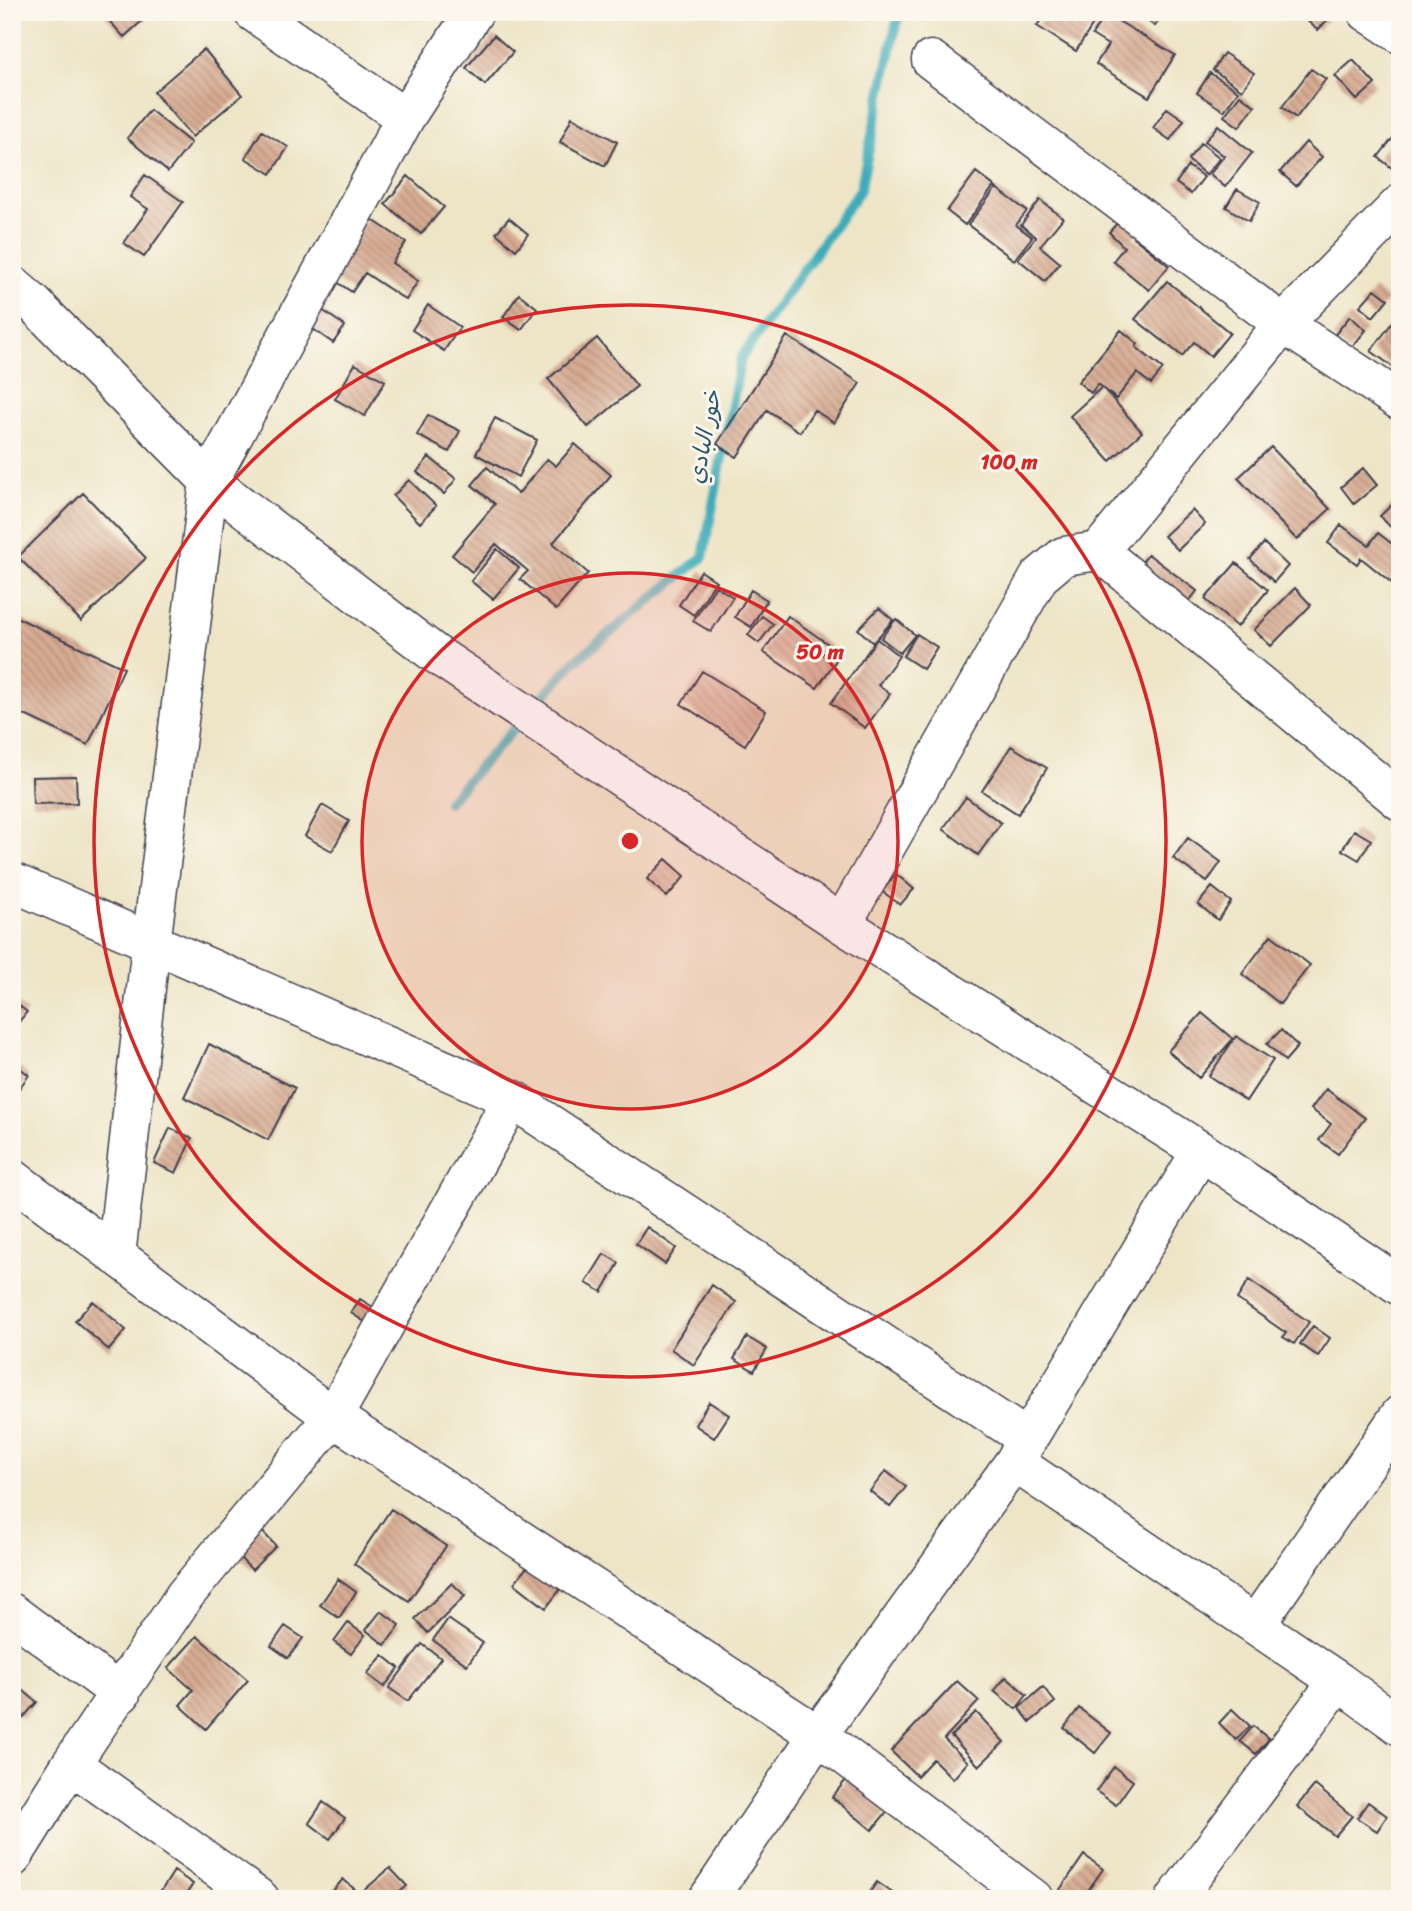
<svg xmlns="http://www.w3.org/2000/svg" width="1412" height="1911" font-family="Sriracha,'Playpen Sans Arabic',sans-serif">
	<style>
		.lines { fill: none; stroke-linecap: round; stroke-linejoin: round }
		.stream { stroke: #3dacba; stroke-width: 10 }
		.building { fill: url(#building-back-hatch) }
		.minor-casing { stroke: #413f50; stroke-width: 41 }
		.minor { stroke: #fff; stroke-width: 38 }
		.ring { fill: none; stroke: #d62828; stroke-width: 3.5 }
		.labels { text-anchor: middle; stroke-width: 6; stroke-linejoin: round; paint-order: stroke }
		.water-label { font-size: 23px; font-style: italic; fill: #2d596e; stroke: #fbf7ec }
		.centre { fill: #d62828; stroke: #fbf7ec; stroke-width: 3.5 }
		.ring-label { font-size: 21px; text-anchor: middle; font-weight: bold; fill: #d62828; stroke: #fbf7ec; stroke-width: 6; stroke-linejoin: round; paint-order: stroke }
	</style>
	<defs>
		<pattern id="building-back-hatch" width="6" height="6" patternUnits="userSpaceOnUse" patternTransform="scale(1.75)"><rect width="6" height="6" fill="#d8ac93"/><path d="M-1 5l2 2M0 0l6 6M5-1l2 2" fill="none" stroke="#af8c79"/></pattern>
	</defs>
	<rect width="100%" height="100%" fill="#fbf7ec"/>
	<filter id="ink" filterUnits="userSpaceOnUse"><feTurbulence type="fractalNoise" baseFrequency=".0143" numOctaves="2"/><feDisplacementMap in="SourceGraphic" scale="14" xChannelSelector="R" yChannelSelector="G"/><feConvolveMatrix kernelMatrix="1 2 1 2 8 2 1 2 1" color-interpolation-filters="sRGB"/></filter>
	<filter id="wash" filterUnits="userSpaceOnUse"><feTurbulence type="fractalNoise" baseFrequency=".00686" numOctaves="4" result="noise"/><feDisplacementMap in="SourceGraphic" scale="28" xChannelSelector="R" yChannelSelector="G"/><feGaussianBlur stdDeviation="1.57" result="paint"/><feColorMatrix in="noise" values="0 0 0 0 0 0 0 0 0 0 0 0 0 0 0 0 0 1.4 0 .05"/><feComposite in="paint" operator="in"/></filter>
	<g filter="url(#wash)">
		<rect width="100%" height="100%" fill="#eee5c7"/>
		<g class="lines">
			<path class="stream" d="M532 709 574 662 703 557 741 358 860 190 899 12
				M448 802 521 721"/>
		</g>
		<g id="blocks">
			<path class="building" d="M101 12H152L124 37Z
				M1046 12H1101L1076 51 1037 26Z
				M1134 12H1164L1155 26Z
				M1297 12H1320L1328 19 1318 30Z
				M1105 13 1175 55 1149 97 1096 64 1108 45 1092 35Z
				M494 35 513 52 485 85 466 68Z
				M204 49 242 95 192 137 154 92Z
				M1224 53 1254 73 1242 90 1213 70Z
				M1353 60 1375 84 1357 100 1335 76Z
				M1311 69 1326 79 1296 118 1282 107Z
				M1210 73 1238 91 1224 111 1197 93Z
				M1240 95 1255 106 1239 127 1224 116Z
				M1167 108 1184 120 1170 140 1153 128Z
				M150 110 191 143 168 172 127 138Z
				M572 117 617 142 605 166 560 142Z
				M1218 125 1252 153 1225 187 1210 174 1224 156 1205 141Z
				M1400 129V170L1398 173 1378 157Z
				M262 131 288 147 271 174 245 158Z
				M1306 142 1322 157 1296 186 1280 172Z
				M1201 143 1220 158 1206 175 1188 160Z
				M1188 166 1204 177 1191 194 1176 183Z
				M976 172 994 186 965 225 947 211Z
				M145 175 183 202 144 257 124 243 148 209 130 197Z
				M408 176 444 207 421 234 385 204Z
				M996 188 1027 211 1016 225 1032 237 1014 260 968 225Z
				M1237 189 1260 202 1249 221 1226 207Z
				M1040 200 1063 218 1040 246 1060 263 1045 281 1018 259 1036 237 1021 225Z
				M1124 216 1139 231 1133 237 1169 266 1149 290 1113 261 1124 247 1109 232Z
				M368 217 406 242 392 263 418 281 406 300 365 273 352 292 328 276Z
				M509 218 528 234 516 250 496 233Z
				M1167 281 1230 333 1211 356 1194 342 1182 356 1135 319Z
				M1375 289 1388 299 1373 317 1360 306Z
				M519 294 537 308 521 330 503 317Z
				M315 305 345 326 333 343 303 322Z
				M428 305 460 327 444 351 412 330Z
				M1400 312V372L1371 351Z
				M1350 316 1366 330 1349 351 1333 337Z
				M1121 330 1138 344 1136 347 1163 369 1151 384 1137 373 1116 399 1102 387 1142 432 1110 461 1070 416 1102 387 1098 384 1091 393 1078 382Z
				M787 336 860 383 834 423 814 410 800 432 767 410 737 457 717 444Z
				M597 338 637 386 588 427 548 379Z
				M355 364 385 381 365 416 335 399Z
				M428 415 460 431 449 452 417 435Z
				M495 418 537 440 518 477 476 454Z
				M575 444 611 475 553 543 588 573 556 610 520 579 528 571 496 544 472 572 452 555 495 504 472 485 487 467 518 494 547 459 556 466Z
				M1271 447 1330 509 1297 540 1238 478Z
				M429 457 456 479 444 494 417 472Z
				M1363 468 1377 485 1354 504 1341 487Z
				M409 480 436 506 420 523 393 496Z
				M83 493 146 558 81 621 18 557Z
				M1397 500 1400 504V537L1380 516Z
				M1192 510 1205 524 1178 550 1164 536Z
				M1341 525 1369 545 1378 533 1400 550V572L1392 583 1361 558 1357 564 1328 543Z
				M1264 543 1288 566 1274 582 1250 559Z
				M497 549 519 568 493 599 471 581Z
				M1148 554 1197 591 1181 612 1133 575Z
				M1236 563 1268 590 1237 627 1205 599Z
				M701 571 716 581 694 615 679 605Z
				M716 586 733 597 711 632 693 621Z
				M1295 588 1311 605 1271 646 1254 630Z
				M751 590 767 600 751 627 735 617Z
				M879 608 893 620 873 643 858 629Z
				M762 616 773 624 759 643 748 635Z
				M788 616 841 653 817 688 763 652Z
				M16 617 124 668 88 745 12 709V626Z
				M896 619 915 635 900 653 881 638Z
				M917 634 937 647 923 669 903 656Z
				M877 639 899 656 878 685 890 694 865 728 831 703Z
				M702 671 766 711 745 745 681 704Z
				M1011 746 1047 768 1018 814 982 791Z
				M76 776 77 803 33 804 32 777Z
				M966 797 1001 823 978 855 943 829Z
				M322 805 349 821 332 851 305 836Z
				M1354 830 1371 840 1359 860 1342 850Z
				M1188 838 1221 862 1207 882 1173 858Z
				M666 859 685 876 667 897 647 879Z
				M896 874 914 889 900 905 882 891Z
				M1212 887 1231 902 1218 920 1198 904Z
				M1271 935 1310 965 1280 1004 1242 974Z
				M12 1000 27 1012 12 1030Z
				M1202 1013 1233 1039 1199 1078 1168 1051Z
				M1281 1030 1298 1046 1285 1061 1267 1044Z
				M1236 1036 1273 1060 1246 1101 1209 1076Z
				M209 1044 295 1088 268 1140 184 1097Z
				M12 1062 29 1075 12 1098Z
				M1326 1089 1365 1118 1338 1154 1319 1140 1331 1124 1311 1109Z
				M170 1128 192 1138 176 1173 154 1163Z
				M647 1227 676 1248 665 1264 636 1244Z
				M604 1254 619 1263 602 1292 586 1283Z
				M1249 1280 1309 1322 1294 1344 1283 1337 1286 1333 1237 1299Z
				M712 1285 736 1302 694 1365 671 1349Z
				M360 1299 391 1318 382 1333 351 1313Z
				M93 1301 126 1330 109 1350 75 1321Z
				M1313 1326 1330 1338 1318 1356 1300 1344Z
				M747 1337 767 1349 754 1371 734 1359Z
				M709 1402 729 1415 714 1438 695 1425Z
				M886 1471 906 1487 890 1507 870 1491Z
				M391 1509 446 1546 409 1601 354 1564Z
				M256 1525 276 1546 252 1570 231 1549Z
				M531 1562 562 1587 546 1608 514 1583Z
				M338 1579 356 1592 339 1618 320 1605Z
				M452 1583 465 1596 428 1633 415 1619Z
				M381 1611 400 1625 385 1645 366 1630Z
				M448 1619 483 1643 467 1665 433 1640Z
				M348 1623 365 1635 351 1654 334 1642Z
				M285 1626 303 1638 288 1658 271 1646Z
				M197 1636 248 1680 206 1729 180 1705 193 1690 168 1668Z
				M422 1644 441 1658 408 1701 389 1688Z
				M383 1655 399 1668 384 1687 367 1674Z
				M1006 1677 1027 1695 1016 1709 994 1691Z
				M957 1681 979 1701 944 1739 968 1762 953 1779 933 1759 917 1776 891 1751Z
				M19 1687 37 1702 22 1719 12 1711V1695Z
				M1043 1687 1055 1702 1030 1722 1019 1708Z
				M1079 1708 1111 1733 1095 1753 1064 1728Z
				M1232 1709 1250 1726 1236 1740 1219 1723Z
				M976 1712 1004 1742 979 1766 951 1736Z
				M1253 1726 1269 1739 1256 1754 1240 1741Z
				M1114 1767 1133 1781 1116 1805 1096 1791Z
				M850 1775 890 1808 872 1830 832 1797Z
				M1315 1785 1352 1816 1335 1836 1297 1806Z
				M323 1802 345 1818 330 1839 309 1823Z
				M1368 1802 1387 1816 1377 1831 1357 1818Z
				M1084 1855 1103 1869 1082 1899H1064L1057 1894Z
				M390 1868 407 1886 394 1897 396 1899H368L362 1892Z
				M174 1871 193 1884 183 1899H156Z
				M343 1879 361 1895 358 1899H326Z
				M877 1882 901 1899H865Z"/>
		</g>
	</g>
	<g filter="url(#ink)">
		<use href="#blocks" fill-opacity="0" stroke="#413f50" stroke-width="2"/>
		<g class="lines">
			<defs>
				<path id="minor" d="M253 12 405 118
					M1367 12 1400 34
					M931 60 1283 324 1400 401
					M12 285 34 304 209 481 434 653 842 924 1201 1151 1400 1286
					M1099 551 1283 324 1400 204
					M12 882 512 1099 1026 1438
					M842 924 1039 577 1064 556 1099 551 1400 801
					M12 1178 333 1417 818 1735 1034 1899
					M116 1256 151 944 209 481 405 118 474 12
					M1014 1462 1338 1681 1400 1726
					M12 1613 121 1694
					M1256 1624 1400 1415
					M71 1764 260 1899
					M12 1858 71 1764 185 1595 333 1417 512 1099
					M708 1899 818 1735 1014 1462 1201 1151
					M1175 1899 1338 1681"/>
			</defs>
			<use href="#minor" class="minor-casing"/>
			<use href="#minor" class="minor"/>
		</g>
	</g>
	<circle cx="630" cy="841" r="268" fill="#d62828" fill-opacity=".12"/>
	<g class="ring">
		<circle cx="630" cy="841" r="268"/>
		<circle cx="630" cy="841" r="536"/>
	</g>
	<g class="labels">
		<g class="water-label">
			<text transform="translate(704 437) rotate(-79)" y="8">خور البادي</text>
		</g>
	</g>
	<circle cx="630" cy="841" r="10" class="centre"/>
	<g class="ring-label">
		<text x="1009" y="469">100 m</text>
		<text x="820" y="659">50 m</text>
	</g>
	<rect width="1412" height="1911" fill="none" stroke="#fbf7ec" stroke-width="42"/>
</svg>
